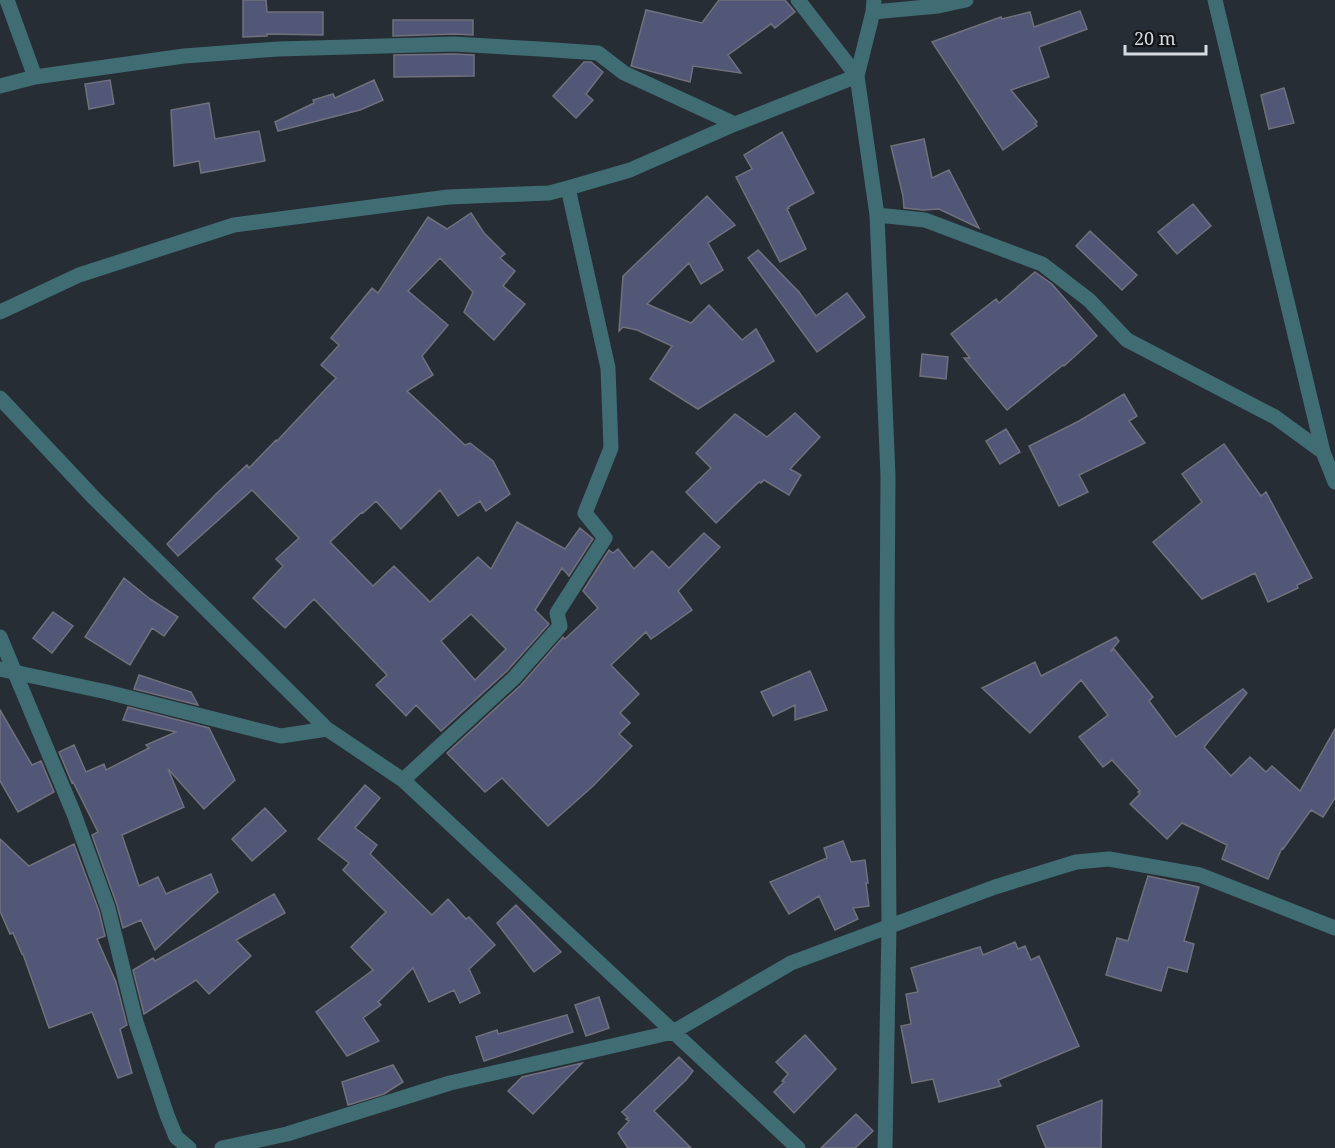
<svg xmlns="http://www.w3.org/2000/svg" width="1335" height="1148" font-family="'Noto Serif',serif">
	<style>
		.building { fill: #535777; stroke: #70717c; stroke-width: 1.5; fill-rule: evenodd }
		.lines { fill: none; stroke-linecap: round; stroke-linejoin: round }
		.minor { stroke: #406c74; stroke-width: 15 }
	</style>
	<rect width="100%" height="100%" fill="#262d34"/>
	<path class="building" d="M243 0H266L267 12H323V35L267 34V36L243 37Z
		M719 0H785L795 12 775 28 771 24 728 55 741 73 693 66 690 82 631 66 646 10 702 23Z
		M1080 11 1087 29 1039 47 1049 77 1011 90 1037 122 1035 124 1037 126 1003 150 932 42 1001 17 1002 19 1030 12 1034 27Z
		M393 20H473V35L454 34 393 36Z
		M454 54 474 55V76L394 77V55Z
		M584 62H591L603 72 586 94 593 100 576 118 553 96Z
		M110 80 114 104 89 109 85 84Z
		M374 80 383 100 360 110 278 131 275 122 314 103 313 100 333 94 335 98Z
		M1284 88 1294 123 1269 129 1261 95Z
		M209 103 215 139 259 131 265 161 201 173 199 161 174 166 171 110Z
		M782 132 814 193 788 207 789 208 787 209 806 249 780 262 736 177 752 169 744 155Z
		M924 139 932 178 949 170 979 228 939 209 923 210 904 208 903 196 891 146Z
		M707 196 735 225 708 243 723 270 701 284 689 263 647 304 691 323 709 305 742 340 756 329 774 361 698 409 650 379 672 346 637 330 623 327 619 331 623 276Z
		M1193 204 1211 226 1177 254 1158 232Z
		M471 213 484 233 505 254 500 258 515 271 503 286 525 304 494 340 464 312 473 292 440 258 408 291 448 325 422 356 433 375 407 391 465 445 470 443 493 461 510 494 486 511 480 501 458 516 440 490 401 529 376 501 363 513 362 512 330 542 373 586 394 566 430 602 478 557 491 569 517 522 565 549 580 528 593 539 569 576 562 568 535 610 549 624 507 671 441 731 416 705 406 716 376 685 387 675 314 599 285 628 253 598 283 566 276 559 299 538 252 490 178 556 167 544 217 493 247 465 249 468 276 440 277 441 336 378 321 365 339 345 331 338 372 288 378 293 428 217 447 229ZM471 614 506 649 475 680 441 641Z
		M1090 231 1137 275 1122 290 1076 246Z
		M758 250 799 292 816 316 847 293 865 317 817 352 748 258Z
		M1035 272 1052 284 1097 336 1064 366 1063 365 1007 410 964 358H970L951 334 996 299 999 303Z
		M922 354 948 357 946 379 920 376Z
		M1124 394 1137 416 1129 421 1145 443 1079 475 1088 492 1059 506 1029 446 1079 421Z
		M795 413 820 437 790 469 801 475 789 495 764 480 761 483 759 482 716 523 686 492 711 468 696 453 735 414 767 437Z
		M1006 429 1020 452 1000 464 986 441Z
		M1224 444 1261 496 1266 492 1312 578 1297 585 1298 588 1268 602 1255 573 1202 599 1153 542 1202 502 1182 474Z
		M704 533 720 547 678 591 692 610 651 639 646 632 611 665 639 694 620 713 630 723 619 734 632 746 593 786 548 826 502 778 485 792 447 753 521 685 563 637 565 639 598 608 583 591 609 550 613 553 618 549 634 569 652 551 669 568Z
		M124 578 150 599 178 617 164 636 152 628 130 665 85 637Z
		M53 612 73 626 52 653 33 638Z
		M1116 637 1119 641 1110 652 1114 649 1153 697 1149 701 1176 737 1243 689 1247 693 1204 747 1231 776 1250 757 1266 772 1272 766 1300 791 1335 729V798L1323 817 1311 810 1283 849 1282 848 1268 879 1222 859 1227 845 1182 823 1167 839 1130 804 1140 794 1138 792 1140 791 1112 760 1103 767 1079 737 1108 715 1081 680 1030 733 982 688 1035 662 1041 676Z
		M810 671 827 710 795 720V705L773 716 761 692Z
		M139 675 191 692 198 705 134 689Z
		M128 707 209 728 235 780 204 809 168 769 184 807 122 835 139 886 158 877 166 894 211 874 218 892 155 950 141 920 123 928 117 905 92 835 98 832 73 782 72 783 59 752 74 745 86 772 104 764 106 770 149 748 146 745 176 732 123 720Z
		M0 710 32 765 41 761 54 792 18 812 0 781Z
		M365 785 380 798 355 828 377 845 370 854 432 915 448 899 466 919 469 917 495 945 469 969 480 993 460 1003 454 990 429 1002 413 968 378 1002 381 1005 363 1018 379 1041 347 1056 316 1012 373 970 351 947 386 912 343 870 349 863 318 839Z
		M265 808 286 831 252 861 232 839Z
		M0 839 29 866 74 844 99 911 105 936 97 939 116 982 127 1025 120 1029 132 1073 118 1078 92 1012 49 1028 23 954H22L13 933 10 934 0 911Z
		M843 841 851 862 865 860 868 883H866L869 906 853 908 858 919 835 930 819 896 789 914 770 882 827 858 824 848Z
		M1148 876 1199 887 1184 941 1194 944 1187 972 1168 967 1161 991 1106 975 1117 938 1128 941Z
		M274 894 285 913 236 940 251 956 209 994 196 980 144 1014 133 970 153 958 155 961Z
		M516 905 561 952 534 972 497 923Z
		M1015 942 1018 949 1025 946 1031 960 1039 956 1079 1046 998 1080 1001 1086 939 1102 933 1079 912 1083 901 1026 911 1024 906 994 918 992 911 968 980 947 983 955Z
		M599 997 609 1028 586 1036 575 1005Z
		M567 1015 573 1032 484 1061 476 1037 497 1030 498 1034Z
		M805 1035 836 1069 794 1113 774 1092 784 1082 782 1081 788 1074 776 1062Z
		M679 1057 693 1071 686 1080 654 1111 691 1148H628L618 1133 629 1121 626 1119 628 1118 622 1112Z
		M582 1063 533 1114 508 1091 522 1077Z
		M393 1065 403 1082 384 1094 348 1105 342 1082Z
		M1102 1100 1101 1148H1046L1037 1126Z
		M856 1114 873 1131 855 1148H821Z"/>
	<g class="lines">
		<path class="minor" d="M7 0 35 77
			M798 0 857 76
			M874 0 873 12 857 76 877 215 888 476 887 626 889 926 885 1148
			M1215 0 1323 452
			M873 12 938 6 966 0
			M0 86 35 77 184 56 278 49 454 44 540 49 598 53 624 73 735 124
			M877 215 925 220 1042 264 1089 300 1127 340 1275 417 1323 452 1335 482
			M0 312 79 275 234 225 448 197 549 193 568 188 630 170 735 124 857 76
			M0 398 95 499 327 729 403 780 798 1148
			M0 637 74 814 108 908 136 1022 167 1115 176 1137 189 1148
			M0 669 107 692 281 736 327 729
			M403 780 514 678 560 626 557 613 605 538 585 513 611 448 608 368 568 188
			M222 1148 287 1134 450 1083 673 1032 791 963 995 887 1076 862 1109 859 1200 875 1335 928"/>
	</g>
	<path d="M1125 45v9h81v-9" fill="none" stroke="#d6dbe0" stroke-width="3"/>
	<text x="1134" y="45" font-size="18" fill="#d6dbe0" stroke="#121518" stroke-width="4.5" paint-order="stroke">20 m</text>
</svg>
